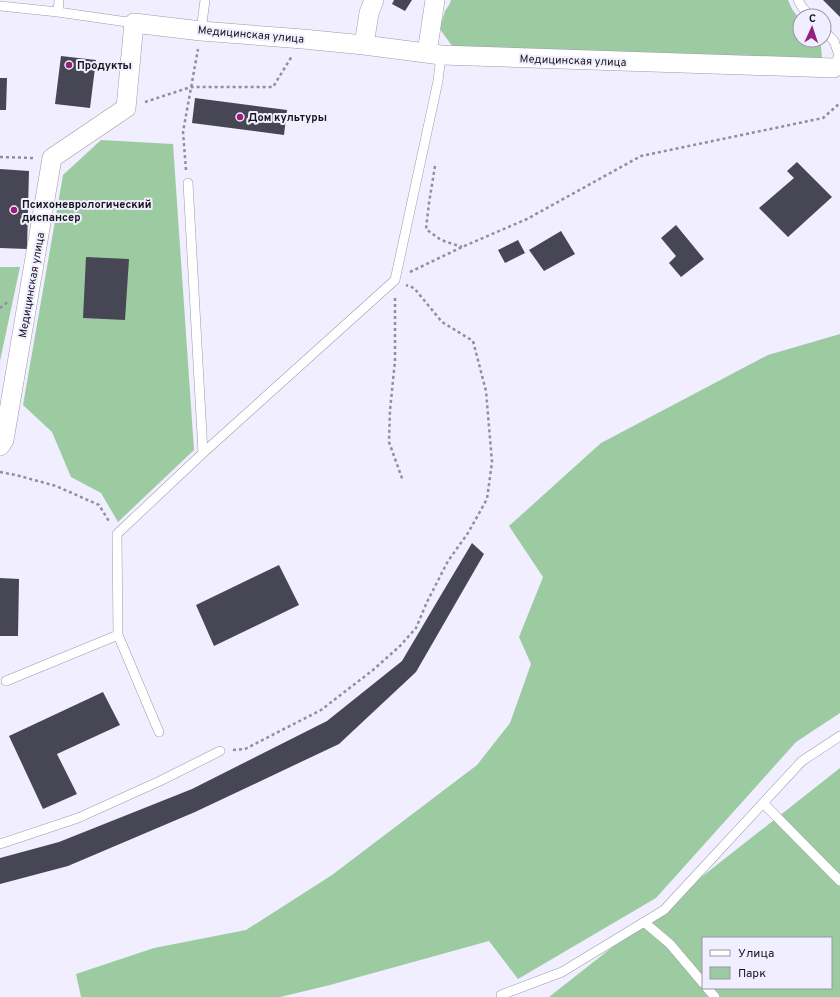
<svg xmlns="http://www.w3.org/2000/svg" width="840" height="997" font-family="Overpass,sans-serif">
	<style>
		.green { fill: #9dcba1; fill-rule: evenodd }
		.building { fill: #474654 }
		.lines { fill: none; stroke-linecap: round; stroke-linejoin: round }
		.service-casing { stroke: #9c9aaa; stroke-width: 10 }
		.minor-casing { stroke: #9c9aaa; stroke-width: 20 }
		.path { stroke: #908f9b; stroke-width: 2.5; stroke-dasharray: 3 3; stroke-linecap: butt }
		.service { stroke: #fff; stroke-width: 9 }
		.minor { stroke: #fff; stroke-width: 19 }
		.poi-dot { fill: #951f7c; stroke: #f0eeff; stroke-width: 1.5 }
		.labels { text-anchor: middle; stroke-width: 4; stroke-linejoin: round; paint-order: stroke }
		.street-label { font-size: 11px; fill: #18171d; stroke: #f0eeff }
		.poi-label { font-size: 11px; font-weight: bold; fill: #18171d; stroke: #f0eeff; text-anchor: start }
	</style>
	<rect width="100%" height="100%" fill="#f0eeff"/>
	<path class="green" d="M451 0H788L792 9 800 20V40H817L821 46 822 59 455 50 442 32 440 28 445 11 449 5Z
		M101 140 173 144 194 450 118 522 101 493 71 477 52 432 23 405 63 175Z
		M0 267H20L0 361Z
		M840 334V713L796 742 656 898 518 979 489 941 330 985 280 997H81L76 974 154 948 246 930 332 875 477 765 510 723 531 664 519 637 543 577 509 526 601 443 768 355Z
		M840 768V997H549ZM703 938H831V988H703Z"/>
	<path class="building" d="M394 0H412L405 11 392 4Z
		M823 0H840V17Z
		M61 56 96 60 90 108 55 104Z
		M0 78H7L6 110H0Z
		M195 98 287 110 284 135 192 123Z
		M797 162 832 197 788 237 759 208 794 178 787 171Z
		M0 169 29 171 27 249 0 248Z
		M676 225 704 259 681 277 669 263 676 256 661 238Z
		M561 231 575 254 544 271 529 250Z
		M518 240 525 253 505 263 498 250Z
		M86 257 129 259 125 320 83 318Z
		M472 543 484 554 416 672 339 744 195 812 68 866 0 884V858L59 842 192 789 327 721 402 661 438 600Z
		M279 565 299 605 214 646 196 605Z
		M0 578 19 579 18 636H0Z
		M103 692 120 725 57 754 77 794 43 809 9 736Z"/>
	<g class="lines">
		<defs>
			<path id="service" d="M798 0 802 7 810 16
				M0 6 58 12 134 23
				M58 12 59 0
				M201 31 205 0
				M824 31 834 41 839 55 834 68 835 69
				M188 183 203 453
				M6 681 118 635
				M159 732 118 635 117 534 203 453 395 280 438 81 441 55
				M763 803 840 881
				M0 844 78 818 160 781 220 751
				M644 922 670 944 703 983
				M707 988 715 997
				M501 995 562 972 664 910 802 761 840 736"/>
			<path id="minor" d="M364 45 369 13 374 0
				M427 53 435 0
				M0 446 4 440 52 158 126 108 134 23 201 31 303 39 364 45 441 55 834 68"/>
		</defs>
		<use href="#service" class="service-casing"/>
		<use href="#minor" class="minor-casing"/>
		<path class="path" d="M145 102 191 87H273L292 56
			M0 157 34 158
			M435 166 429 203 426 229 441 240 462 247
			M186 170 183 132 198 49
			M410 272 462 247 527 219 641 156 823 118 840 103
			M395 298V361L390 410 389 442 403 481
			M0 308 9 301
			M0 472 16 475 56 486 99 505 110 523
			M233 750 245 749 321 710 373 670 400 646 416 628 427 602 448 561 468 533 487 499 492 462 486 391 473 341 442 322 414 288 406 285"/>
		<use href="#service" class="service"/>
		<use href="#minor" class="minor"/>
	</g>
	<g class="poi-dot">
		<circle cx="69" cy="65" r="4"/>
		<circle cx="240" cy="117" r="4"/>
		<circle cx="14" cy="210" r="4"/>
	</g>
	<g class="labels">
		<g class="street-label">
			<text transform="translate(251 34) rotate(5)" y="4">Медицинская улица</text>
			<text transform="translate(573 60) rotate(2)" y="4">Медицинская улица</text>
			<text transform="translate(31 285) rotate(-80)" y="4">Медицинская улица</text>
		</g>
		<g class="poi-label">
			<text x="77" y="69">Продукты</text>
			<text x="248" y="121">Дом культуры</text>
			<text x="22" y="208">Психоневрологический<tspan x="22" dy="13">диспансер</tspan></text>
		</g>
	</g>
	<rect x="702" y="937" width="130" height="52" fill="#f0eeff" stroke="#9a98a5"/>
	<rect x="710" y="950" width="20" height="6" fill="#ffffff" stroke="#9a98a5"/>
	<text x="738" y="957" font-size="12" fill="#18171d">Улица</text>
	<rect x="710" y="967" width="20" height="12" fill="#9dcba1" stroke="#9a98a5"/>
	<text x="738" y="977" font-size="12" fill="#18171d">Парк</text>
	<g transform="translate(812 28) rotate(3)"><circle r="19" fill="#f0eeff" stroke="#9a98a5"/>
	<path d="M0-3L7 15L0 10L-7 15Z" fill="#951f7c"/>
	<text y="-6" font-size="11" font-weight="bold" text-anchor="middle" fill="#18171d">С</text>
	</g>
</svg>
